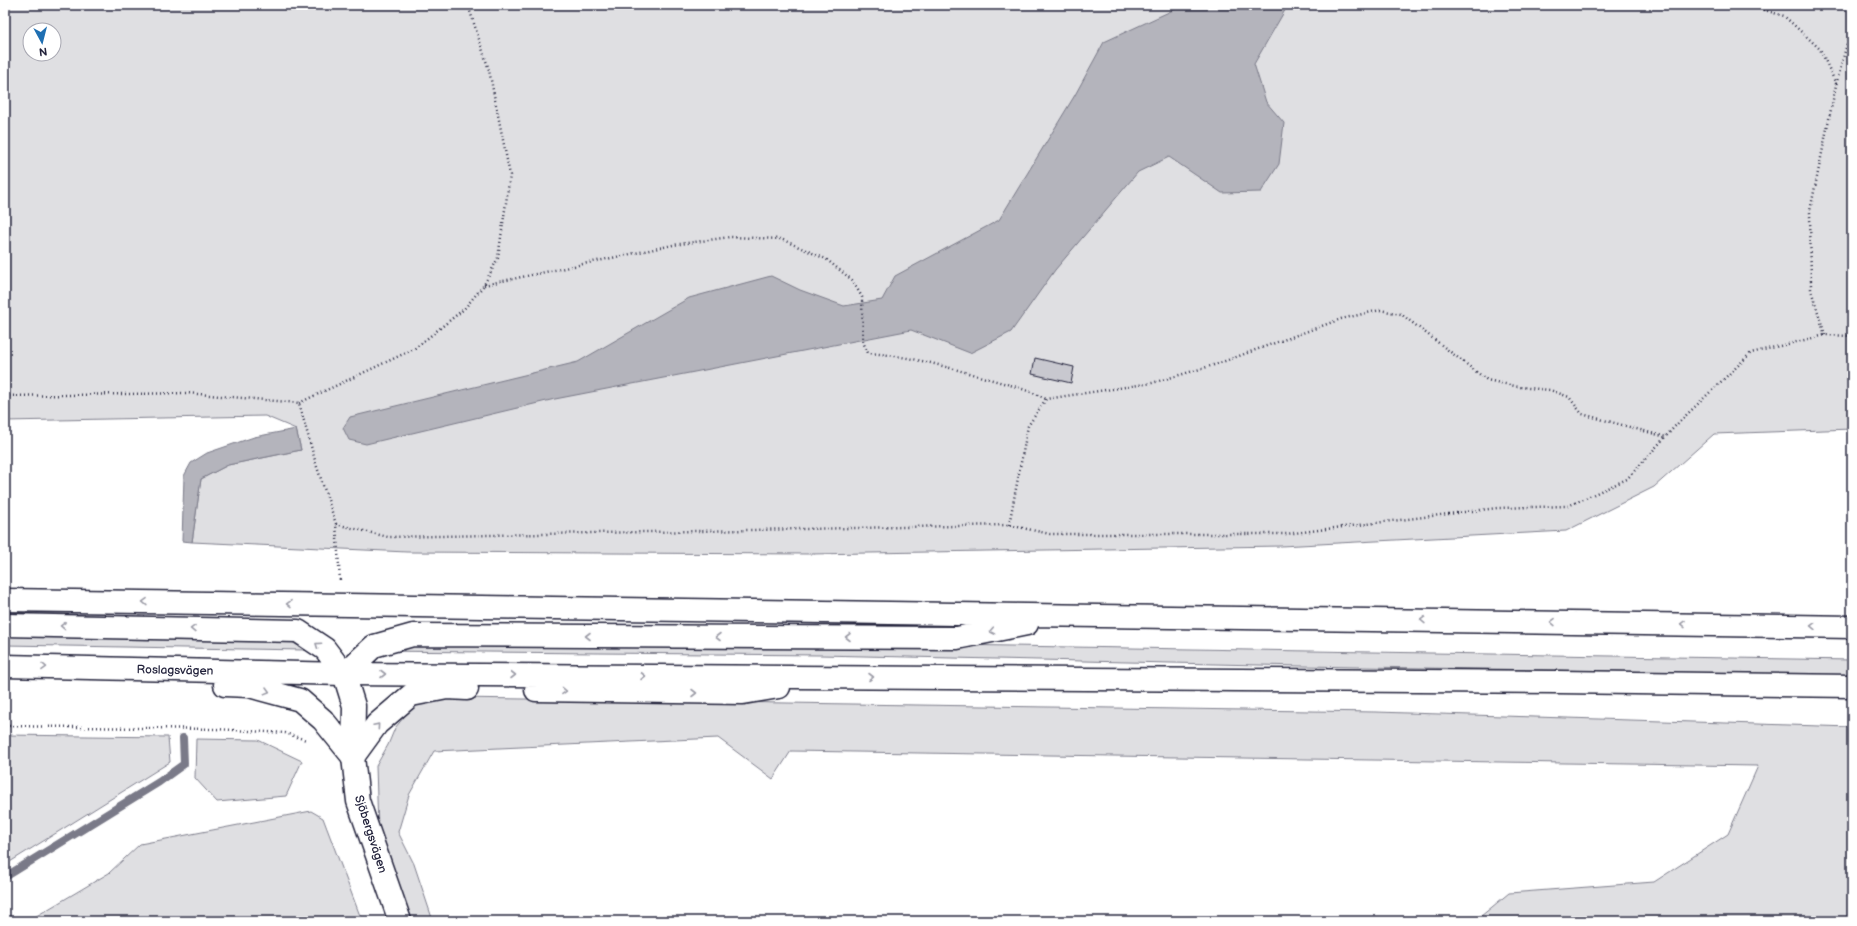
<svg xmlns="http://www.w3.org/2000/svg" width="1857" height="926" font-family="'Balsamiq Sans',sans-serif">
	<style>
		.green { fill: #dfdfe2; stroke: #80808e; fill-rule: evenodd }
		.water { fill: #b4b4bc; stroke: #7a7a88 }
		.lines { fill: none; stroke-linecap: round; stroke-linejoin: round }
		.stream { stroke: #7a7a88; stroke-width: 8 }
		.building { fill: #c8c8cf; stroke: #22223b }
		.secondary-casing { stroke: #22223b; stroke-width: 25 }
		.primary-casing { stroke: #22223b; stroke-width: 25 }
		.path { stroke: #22223b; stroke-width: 2.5; stroke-dasharray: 1 3; stroke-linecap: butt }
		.secondary { stroke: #fff; stroke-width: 22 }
		.primary { stroke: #fff; stroke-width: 22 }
		.oneway { stroke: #9c9ca7 }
		.labels { text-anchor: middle; stroke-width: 4; stroke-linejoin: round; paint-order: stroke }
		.street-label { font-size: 12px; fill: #22223b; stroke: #fff }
	</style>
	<rect width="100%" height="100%" fill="#fff"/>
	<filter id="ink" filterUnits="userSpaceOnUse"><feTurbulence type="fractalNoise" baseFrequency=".025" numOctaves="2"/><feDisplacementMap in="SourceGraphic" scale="8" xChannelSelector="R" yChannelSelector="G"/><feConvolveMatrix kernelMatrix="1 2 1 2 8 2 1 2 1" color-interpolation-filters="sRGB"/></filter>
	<g filter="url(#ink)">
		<path class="green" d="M5 5H1852V429L1714 434 1654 487 1566 531 1281 546 810 554 407 552 192 542 201 479 228 465 301 450 296 429 265 416 5 421ZM30 30H54V54H30Z
			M5 631 277 633 305 650 5 645Z
			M409 636 1852 660V675L1302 666 820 655 374 651Z
			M458 698 1376 712 1852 727V921H1475L1509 893 1654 882 1728 834 1758 766 791 751 773 779 718 738 434 751 409 795 398 832 414 864 433 921H412L378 830 376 766 388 745 395 728 413 706 426 700Z
			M5 735 168 737 170 762 5 865Z
			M196 739 258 740 302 761 286 796 217 802 195 778Z
			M311 811 323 818 362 921H28L109 873 140 844Z"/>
		<path class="water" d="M1184 5H1288L1254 64 1266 102 1284 123 1279 164 1261 192 1222 193 1169 157 1138 172 1055 270 1011 332 970 353 911 330 555 399 366 444 349 440 343 428 350 417 578 362 689 298 771 276 800 290 844 306 882 300 895 276 999 220 1075 95 1104 42Z
			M296 429 301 450 228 465 201 479 192 542 182 541 184 476 191 463 207 453 254 437Z"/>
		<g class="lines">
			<path class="stream" d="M5 877 159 782 184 764 183 738"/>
		</g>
		<path class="building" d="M1035 358 1074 367 1071 383 1032 374Z"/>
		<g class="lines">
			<defs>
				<path id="secondary" d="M344 674 354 706 353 757 358 801 400 921"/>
				<path id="primary" d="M5 600 1852 627
					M5 625 298 631 325 649 344 674
					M5 666 344 674 1558 682 1852 686
					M344 674 374 646 413 635 957 638 1027 624
					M225 685 249 686 300 700 323 720 353 757 377 724 411 695 447 688 467 689
					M536 690 743 693 779 687"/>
			</defs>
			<use href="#secondary" class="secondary-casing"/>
			<use href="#primary" class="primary-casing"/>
			<path class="path" d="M1748 5 1784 16 1820 49 1836 84
				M484 285 673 245 730 237 781 239 826 259 852 280 862 297 863 342 868 353C909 356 940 365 979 376 1002 383 1025 388 1046 399
				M1825 335 1811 290 1810 211 1836 85 1852 25
				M5 396 187 393 299 403 316 464 336 524 340 580
				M299 403 414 349 464 309 484 285 498 258 510 175 489 70 468 5
				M336 524 388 537 1009 525 1050 534H1286L1497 508 1568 506 1627 479 1679 422 1751 353 1825 335 1852 336
				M1009 525 1028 426 1046 399 1152 383 1214 365 1341 319 1380 310 1401 314 1487 380 1519 387 1550 390 1569 397 1582 414 1666 437
				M5 726 215 729 285 733 306 740"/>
			<use href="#secondary" class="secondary"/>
			<use href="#primary" class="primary"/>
		</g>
		<defs><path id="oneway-chevron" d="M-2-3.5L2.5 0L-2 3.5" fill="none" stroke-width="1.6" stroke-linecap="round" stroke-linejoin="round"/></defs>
		<g class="oneway">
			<use href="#oneway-chevron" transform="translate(145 602) rotate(-179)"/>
			<use href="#oneway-chevron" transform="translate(289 604) rotate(-179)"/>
			<use href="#oneway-chevron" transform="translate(1423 620) rotate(-179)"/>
			<use href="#oneway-chevron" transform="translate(1553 622) rotate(-179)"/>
			<use href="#oneway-chevron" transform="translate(1683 624) rotate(-179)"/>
			<use href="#oneway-chevron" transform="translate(63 626) rotate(-179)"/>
			<use href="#oneway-chevron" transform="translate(1813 626) rotate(-179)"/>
			<use href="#oneway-chevron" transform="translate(193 629) rotate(-179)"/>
			<use href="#oneway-chevron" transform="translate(992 631) rotate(169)"/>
			<use href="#oneway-chevron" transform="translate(588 636) rotate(-180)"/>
			<use href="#oneway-chevron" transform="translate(718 637) rotate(-180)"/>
			<use href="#oneway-chevron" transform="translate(848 637) rotate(-180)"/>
			<use href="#oneway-chevron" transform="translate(318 645) rotate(-146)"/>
			<use href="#oneway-chevron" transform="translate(44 667) rotate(1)"/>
			<use href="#oneway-chevron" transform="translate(383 674)"/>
			<use href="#oneway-chevron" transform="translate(513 675)"/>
			<use href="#oneway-chevron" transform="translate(643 676)"/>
			<use href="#oneway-chevron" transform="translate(871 677)"/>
			<use href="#oneway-chevron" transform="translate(267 691) rotate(15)"/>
			<use href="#oneway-chevron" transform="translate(564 691) rotate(1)"/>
			<use href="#oneway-chevron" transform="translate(694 693)"/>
			<use href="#oneway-chevron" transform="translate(377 726) rotate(-49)"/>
		</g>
	</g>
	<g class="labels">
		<g class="street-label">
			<text transform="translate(175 670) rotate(1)" y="4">Roslagsvägen</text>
			<text transform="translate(371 834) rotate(72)" y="4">Sjöbergsvägen</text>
		</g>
	</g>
	<rect width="1857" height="926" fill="none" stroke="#fff" stroke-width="20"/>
	<rect x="10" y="10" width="1837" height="906" fill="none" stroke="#22223b" stroke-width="1.5" filter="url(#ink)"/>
	<g transform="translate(42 42) rotate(173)"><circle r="19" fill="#ffffff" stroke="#a7a7b1"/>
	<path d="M0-3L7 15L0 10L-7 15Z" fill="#1f6fb2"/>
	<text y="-6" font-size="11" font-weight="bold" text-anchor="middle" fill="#22223b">N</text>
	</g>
</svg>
